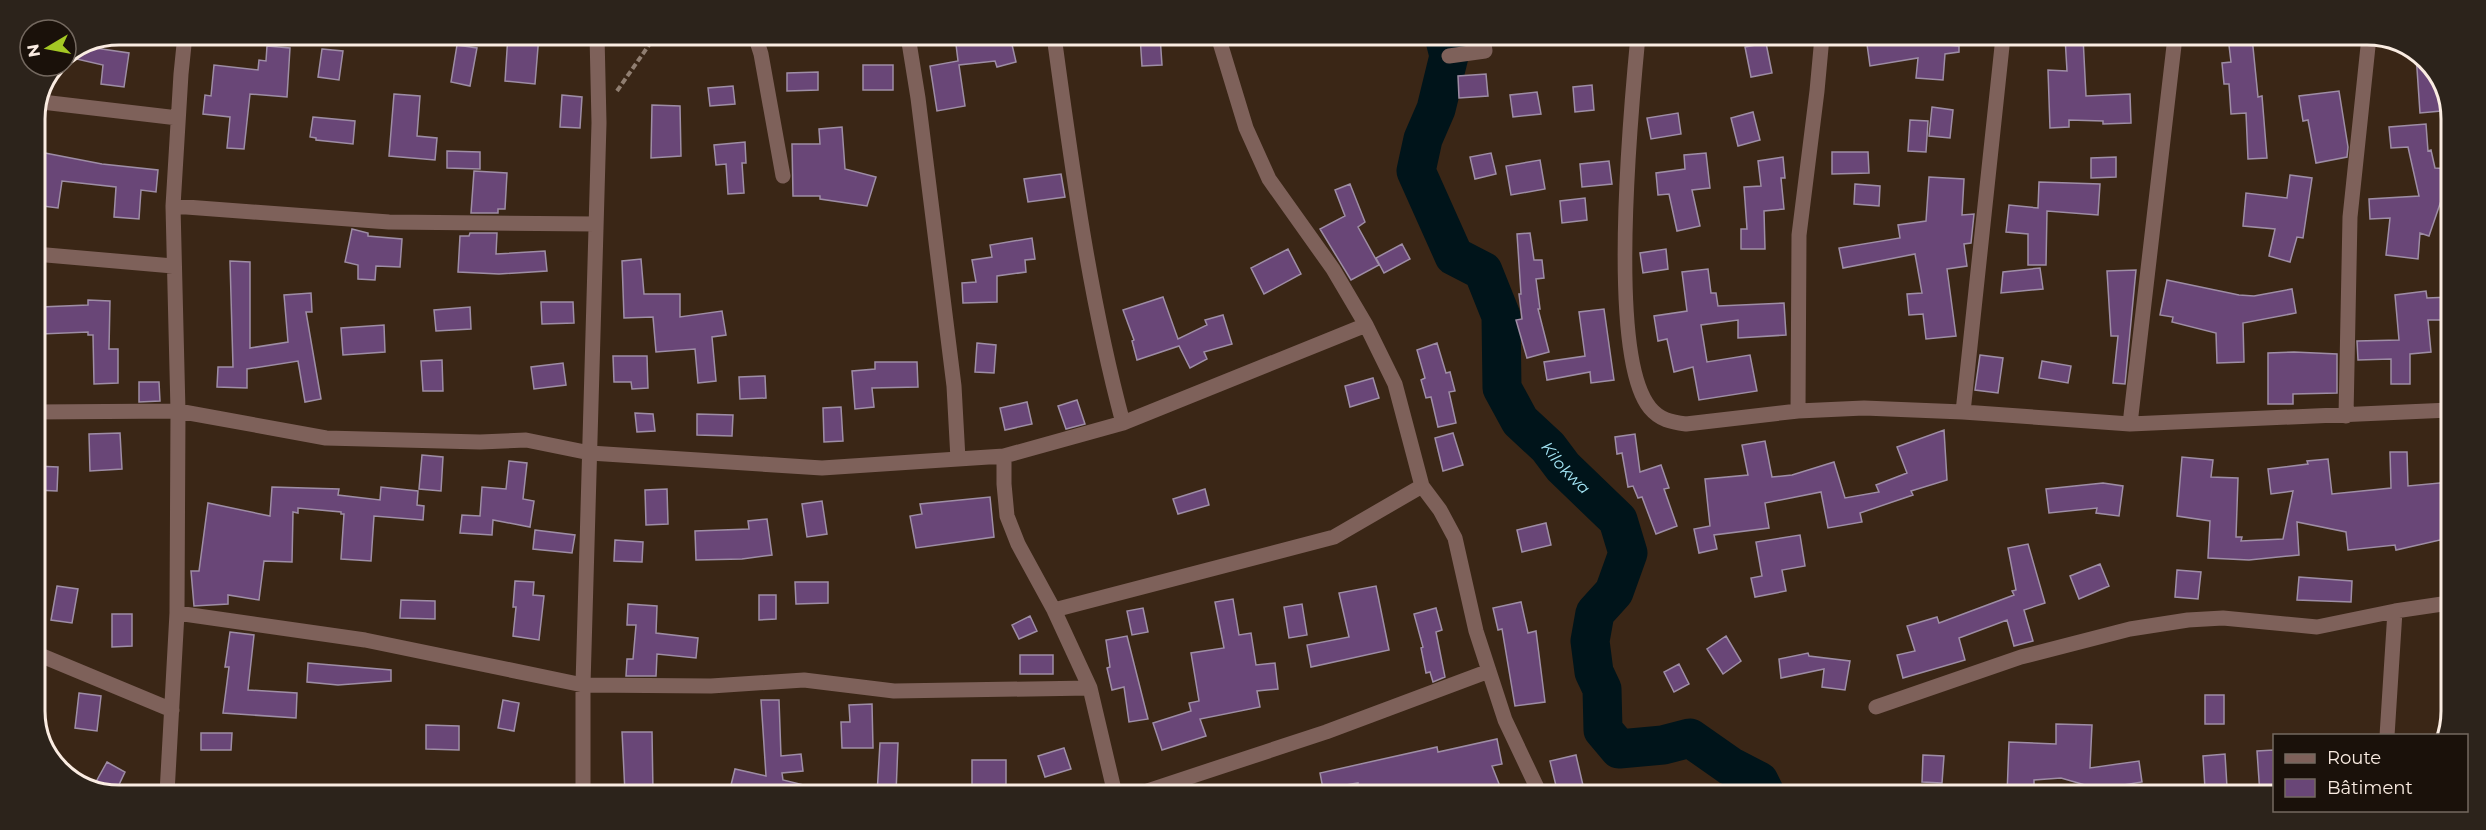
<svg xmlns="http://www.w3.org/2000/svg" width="2486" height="830" font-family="Montserrat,sans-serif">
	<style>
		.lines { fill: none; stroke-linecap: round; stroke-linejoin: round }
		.river { stroke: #00141a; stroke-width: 39 }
		.building { fill: #694677; stroke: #9e8da5; stroke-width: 1.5 }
		.path { stroke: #907e71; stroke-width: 4; stroke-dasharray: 6 3; stroke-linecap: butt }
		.minor { stroke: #7e615a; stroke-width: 15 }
		.labels { text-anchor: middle; stroke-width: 4.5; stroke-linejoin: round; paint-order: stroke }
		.water-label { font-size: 16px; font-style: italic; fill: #a4e7f7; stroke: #1a110a }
		.rim { fill: none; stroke: #faece2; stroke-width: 3 }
	</style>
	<rect width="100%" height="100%" fill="#3a2616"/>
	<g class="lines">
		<path class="river" id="s1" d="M1444 36 1449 56 1436 109 1423 139 1416 171 1454 256 1483 271 1501 316 1502 388 1520 421 1548 447 1563 467 1618 520 1628 553 1614 592 1595 613 1590 641 1594 672 1602 689 1603 730 1619 749 1663 745 1690 738 1730 766 1759 781 1766 795"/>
	</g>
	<path class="building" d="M508 35H539L535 84 505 81Z
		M955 36H1010L1016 62 997 67 995 61 959 65 965 106 937 111 930 66 958 61Z
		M1140 36H1160L1162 65 1142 66Z
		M1866 37H1916L1915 42 1959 46V52L1945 54 1943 80 1916 78 1918 58 1870 66Z
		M2065 37H2083L2086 96 2130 94 2131 123 2103 124V121L2069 120V127L2050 128 2048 70 2067 71Z
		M2228 37H2252L2258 97 2262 96 2267 158 2248 159 2246 113 2231 114 2229 84H2224L2222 63 2231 62Z
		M1766 43 1772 73 1751 77 1745 47Z
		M457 45 477 48 470 86 451 82Z
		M267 46 290 48 287 97 250 94 244 149 227 148 230 117 203 114 205 95 211 96 214 65 258 70 259 60 266 61Z
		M88 47 129 53 124 87 101 84 103 65 68 57Z
		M322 49 343 51 339 80 318 77Z
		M2416 54 2431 64 2439 83 2441 111 2420 113Z
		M863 65H893V90H863Z
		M818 72V90L787 91V73Z
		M1486 74 1488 96 1459 98 1458 76Z
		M1592 85 1594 110 1575 112 1573 87Z
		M733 86 735 104 710 106 708 88Z
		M2339 91 2348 147 2347 157 2316 163 2308 120 2303 121 2299 96Z
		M1537 92 1541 114 1513 117 1510 95Z
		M394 94 420 96 417 136 437 138 435 160 389 156Z
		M562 95 582 97 580 128 560 127Z
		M652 105 680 106 681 156 651 158Z
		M1932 107 1953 110 1950 138 1929 136Z
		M1753 112 1760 140 1738 146 1731 118Z
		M1678 113 1681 134 1651 139 1647 118Z
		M313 117 355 121 353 144 316 140V138L310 137Z
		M1910 120 1928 121 1926 152 1908 151Z
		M2426 124 2428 151 2431 150 2435 168 2451 169V201H2441L2429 236 2420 233 2418 259 2386 255 2390 218 2370 219 2369 199 2419 196 2408 147 2391 148 2389 127Z
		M842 127 845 169 876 177 867 206 820 199V196H793L792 144H820L819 129Z
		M745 142 746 163H742L744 193 728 194 726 164 716 165 714 145Z
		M447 151 480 152V169L447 168Z
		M1832 152H1868L1869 173 1832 174Z
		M45 153 102 164 158 170 156 192 141 190 139 219 114 217 116 187 62 181 58 208 35 205V184L39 185Z
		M1491 153 1496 174 1475 179 1470 157Z
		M1706 153 1710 188 1692 190 1700 226 1677 231 1669 194 1658 195 1656 173 1685 169 1684 155Z
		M1783 157 1785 178H1781L1784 209 1764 211 1765 249H1741V229H1747L1744 187 1761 186 1758 161Z
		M2116 157V177L2091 178V158Z
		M1540 160 1545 189 1511 195 1506 166Z
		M1609 161 1612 184 1582 187 1580 164Z
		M474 171 507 173 505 209H498V213H471Z
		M1061 174 1065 197 1028 202 1024 179Z
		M2290 175 2312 178 2303 238 2297 237 2290 262 2269 256 2275 229 2243 226 2246 193 2287 198Z
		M1929 177 1964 179 1962 215 1974 214 1971 243 1964 244 1967 266 1947 269 1956 336 1926 339 1923 314 1909 315 1907 294 1922 293 1915 254 1843 268 1839 248 1900 238 1898 225 1926 221Z
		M2039 182 2100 184 2098 215 2047 211 2046 265H2028V234L2006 232 2009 205 2038 208Z
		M1350 184 1365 222 1358 227 1379 265 1351 280 1320 229 1345 216 1335 190Z
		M1855 184 1880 186 1879 206 1854 204Z
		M1585 198 1587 220 1562 223 1560 201Z
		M352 229 368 233V236L402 239 400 267 376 266 375 280 358 279V265L345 262Z
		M470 233H497L496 254 545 251 547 271 499 274 458 272 460 236H469Z
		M1530 233 1534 260H1542L1544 278 1536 279 1540 309H1538L1549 352 1527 358 1516 320 1522 319 1519 294H1521L1517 234Z
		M1032 238 1035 259 1025 260 1026 272 997 276V302L963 303 962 283 976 282 972 260 992 257 990 245Z
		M1402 244 1410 259 1384 273 1376 258Z
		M1288 249 1301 274 1264 294 1251 268Z
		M1666 249 1668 269 1643 273 1640 253Z
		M641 259 644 294H680V317L722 311 726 335 712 337 716 381 698 383 695 349 656 352 653 317 624 318 622 261Z
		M230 261 250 262V348L288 342 284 295 311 293 312 312H306L321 399 305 402 298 361 247 369V388L217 387 218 367H233Z
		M2040 268 2043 289 2001 293 2003 272Z
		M1708 269 1711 293H1716L1718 306 1784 303 1786 335 1738 338V320L1701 325 1707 362 1750 355 1757 391 1699 400 1693 367 1674 372 1667 339 1658 341 1654 316 1687 311 1682 272Z
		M2136 270 2125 384 2113 383 2118 336H2111L2107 271Z
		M2167 280 2239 295 2254 296 2292 289 2296 313 2243 323 2244 362 2217 363 2216 333 2172 322 2173 317 2160 315Z
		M2426 291 2427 298 2450 297V320H2428L2431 352 2410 354V384H2391V359L2358 360 2357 341 2399 340 2395 295Z
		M1163 297 1178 339 1207 325 1205 320 1223 315 1232 344 1204 352 1207 359 1190 368 1179 346 1137 360 1132 341 1134 340 1123 310Z
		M88 300 110 301 109 349H118V383L94 384 93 335H88V332L41 334 40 307 88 305Z
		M541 302H573L574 323 542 324Z
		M470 307 471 329 436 331 434 310Z
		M1604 309 1614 380 1591 383 1590 372 1547 380 1544 362 1585 356 1579 312Z
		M384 325 385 352 343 355 341 328Z
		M977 343 996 345 994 373 975 372Z
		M1437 343 1446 373 1450 372 1455 391 1449 392 1456 423 1438 427 1431 397 1426 398 1421 380 1425 378 1417 350Z
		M2294 352 2337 354V393L2293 394V404H2268V353Z
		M1980 355 2003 358 1998 393 1975 390Z
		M613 356H647L648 388 632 389 631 382H614Z
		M442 360 443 391H423L421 361Z
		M2042 361 2071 366 2068 383 2039 378Z
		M875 362H917L918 387 872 388 874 407 855 409 852 371 875 369Z
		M563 363 566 385 534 389 531 367Z
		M765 376 766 398 740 399 739 377Z
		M1373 378 1379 398 1350 407 1345 386Z
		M139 382H159L160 401 139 402Z
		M1077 400 1085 424 1066 429 1058 406Z
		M1027 402 1032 424 1005 430 1000 408Z
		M841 407 843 441 824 442 823 408Z
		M635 413 653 414 655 431 637 432Z
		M697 414 733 415 732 436 697 435Z
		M1944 430 1947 480 1911 491 1913 495 1860 513 1862 522 1828 528 1821 492 1765 503 1769 528 1714 535 1717 549 1699 553 1694 529 1710 526 1705 479 1748 475 1742 445 1765 441 1772 477 1792 475 1834 462 1845 498 1879 492 1876 485 1907 473 1897 447Z
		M120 433 122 469 90 471 89 434Z
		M1453 433 1463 465 1443 471 1435 438Z
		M1635 434 1640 472 1661 465 1669 488 1664 489 1677 526 1656 534 1642 497 1638 498 1633 486 1628 487 1622 453 1617 454 1615 437Z
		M2390 452H2407L2408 486 2450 482 2449 538 2396 550 2395 545 2348 550 2346 532 2297 522 2299 555 2249 560 2208 558 2210 521 2177 516 2182 457 2213 460 2211 477 2238 478 2236 537H2242L2241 541 2283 539 2293 491 2271 494 2268 469 2308 464 2307 461 2328 459 2332 494 2391 488Z
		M422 455 443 457 441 491 419 489Z
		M509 461 527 463 523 499 534 501 530 527 493 520 492 535 460 533 462 515 480 516 482 487 506 489Z
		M35 466 58 467 57 491 35 490Z
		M2103 483 2123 486 2119 516 2096 513 2097 508 2049 513 2046 489Z
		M272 487 339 489 338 495 380 500 381 487 418 491 417 505 424 506 423 520 374 516 371 561 341 559 344 514H341V512L298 508V513L293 512 292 562 264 561 259 600 228 595V604L194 606 191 571H199L208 503 270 516Z
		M667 489 668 524 646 525 645 490Z
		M1205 489 1209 505 1178 514 1173 499Z
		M990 497 994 537 916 548 910 516 922 514 920 504Z
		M822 501 827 534 807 537 802 504Z
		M767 519 772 555 742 559 696 560 695 531 749 529 748 521Z
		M1546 523 1551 545 1522 552 1517 530Z
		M535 530 575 535 572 553 533 549Z
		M1800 535 1805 566 1782 570 1786 591 1755 597 1751 578 1762 576 1756 542Z
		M615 540 643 542 642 562 614 561Z
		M2028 544 2045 603 2024 610 2033 641 2014 646 2007 620 1959 638 1965 660 1903 678 1897 655 1915 651 1907 626 1937 617 1939 623 2014 595 2012 591 2016 590 2008 548Z
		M2100 564 2109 586 2079 599 2070 576Z
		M2177 570 2201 572 2198 599 2175 597Z
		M2299 577 2352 581 2351 602 2297 600Z
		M515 581 534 582 533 595 544 596 539 640 513 636 516 607H513Z
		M795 582H828V603L796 604Z
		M57 586 78 589 72 623 51 620Z
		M1376 586 1389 650 1311 667 1307 645 1349 637 1339 593Z
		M759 595H776V619L759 620Z
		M1233 599 1239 635 1251 633 1256 665 1275 663 1278 689 1257 691 1260 707 1200 719 1206 736 1162 750 1153 723 1191 711 1189 703 1199 701 1191 653 1224 648 1215 602Z
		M401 600 435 601V619L400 618Z
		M1521 602 1528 633 1536 631 1545 702 1515 706 1502 629 1498 630 1493 608Z
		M628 604 657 606 656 633 698 638 696 658 657 654 656 676H626L627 659H633L636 625H627Z
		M1302 604 1307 635 1289 638 1284 607Z
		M1143 608 1148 632 1132 635 1127 611Z
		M1436 608 1442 630 1436 632 1445 677 1433 682 1430 672 1426 673 1421 648 1423 647 1414 614Z
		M112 614H132V646L112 647Z
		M1030 616 1037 631 1019 639 1012 625Z
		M230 632 254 635 248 690 297 693 296 718 223 713 229 667H225Z
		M1127 636 1148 719 1129 722 1124 687 1112 690 1107 668 1110 667 1106 640Z
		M1726 636 1741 661 1723 674 1707 649Z
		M1808 653 1809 656 1850 661 1845 690 1822 687 1824 669 1781 678 1779 659Z
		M1020 655H1053V674H1020Z
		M308 663 391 670V681L338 685 307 682Z
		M1679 664 1689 684 1674 692 1664 672Z
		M79 693 101 696 97 731 75 728Z
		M2205 695H2224V724H2205Z
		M503 700 519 703 514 731 498 728Z
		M761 700H779L781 756 801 754 803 771 782 773 783 780 804 785V787L729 793 735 769 766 776Z
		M872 704 873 748H842L841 722H850L849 705Z
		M2056 724 2092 725 2090 768 2139 761 2142 782 2099 789 2061 778 2034 780V795H2007L2009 742 2056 744Z
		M426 725 459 726V750L426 749Z
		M622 732H652L653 792 625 793Z
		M201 733H232L231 750H201Z
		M1497 739 1502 764 1492 766 1503 794H1359L1358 783 1323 789 1320 773 1437 747 1438 752Z
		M880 743H898L896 794H877Z
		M1064 748 1071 769 1045 777 1038 756Z
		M2274 750V795H2260L2257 751Z
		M2225 754 2227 787 2205 789 2203 756Z
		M1576 755 1585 794H1558L1550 761Z
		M1923 755 1944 756 1942 783 1922 782Z
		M972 760H1006V785H972Z
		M107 762 125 772 115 793H97L92 789Z"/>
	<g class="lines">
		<path class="path" d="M617 91 656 35"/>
		<path class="minor" d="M755 35 761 54 783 176
			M908 36 918 98 954 386 958 459
			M1054 36C1072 167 1089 296 1123 423
			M1218 36 1246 128 1269 179 1333 269 1366 325 1395 384 1422 486 1440 510 1455 538 1476 631 1489 671 1505 720 1540 794
			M1638 36C1631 108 1607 356 1650 408 1660 420 1671 422 1686 424L1798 411 1864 408 1963 412 2130 424 2450 410
			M1449 56 1485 51 1483 36
			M42 102 178 118
			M173 206 389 222 596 224
			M35 254 173 266
			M1798 411 1799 235 1817 91 1822 37
			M35 412 178 411 326 438 480 442 526 440 590 453 822 468 958 459 1004 456 1123 423 1366 325
			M1963 412 2003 37
			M2346 416 2350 217 2369 37
			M2130 424 2175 37
			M1004 456V484L1007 516 1018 544 1054 610 1090 688 1115 794
			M1054 610 1334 537 1422 486
			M177 613 365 640 583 685 711 686 804 680 894 691 1090 688
			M35 653 172 710
			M1876 707 2021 657 2130 629 2188 620 2223 618 2317 627 2395 611 2449 603
			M2387 736 2395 611
			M167 793 177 613 178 411 173 206 181 74 185 35
			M583 793V685L599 123 597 35
			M1138 794 1326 732 1489 671"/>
	</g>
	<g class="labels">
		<g class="water-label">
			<text dy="6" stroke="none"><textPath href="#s1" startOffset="490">Kilokwa</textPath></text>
		</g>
	</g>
	<path d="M0 0H2486V830H0ZM119 45H2367A74 74 0 0 1 2441 119V711A74 74 0 0 1 2367 785H119A74 74 0 0 1 45 711V119A74 74 0 0 1 119 45Z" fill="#2c231b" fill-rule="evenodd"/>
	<path class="rim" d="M119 45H2367A74 74 0 0 1 2441 119V711A74 74 0 0 1 2367 785H119A74 74 0 0 1 45 711V119A74 74 0 0 1 119 45Z"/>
	<rect x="2273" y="734" width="195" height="78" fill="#1a110a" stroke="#746960" stroke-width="1.5"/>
	<rect x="2285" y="754" width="30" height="9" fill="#7e615a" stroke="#746960" stroke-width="1.5"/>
	<text x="2327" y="764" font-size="18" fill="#faece2">Route</text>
	<rect x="2285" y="779" width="30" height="18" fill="#694677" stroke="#746960" stroke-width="1.5"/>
	<text x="2327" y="794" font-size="18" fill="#faece2">Bâtiment</text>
	<g transform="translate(48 48) rotate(260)"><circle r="28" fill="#1a110a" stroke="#746960" stroke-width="1.5"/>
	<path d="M0-4.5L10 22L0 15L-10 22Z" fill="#a4c824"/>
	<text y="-9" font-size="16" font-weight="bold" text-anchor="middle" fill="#faece2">N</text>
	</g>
</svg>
